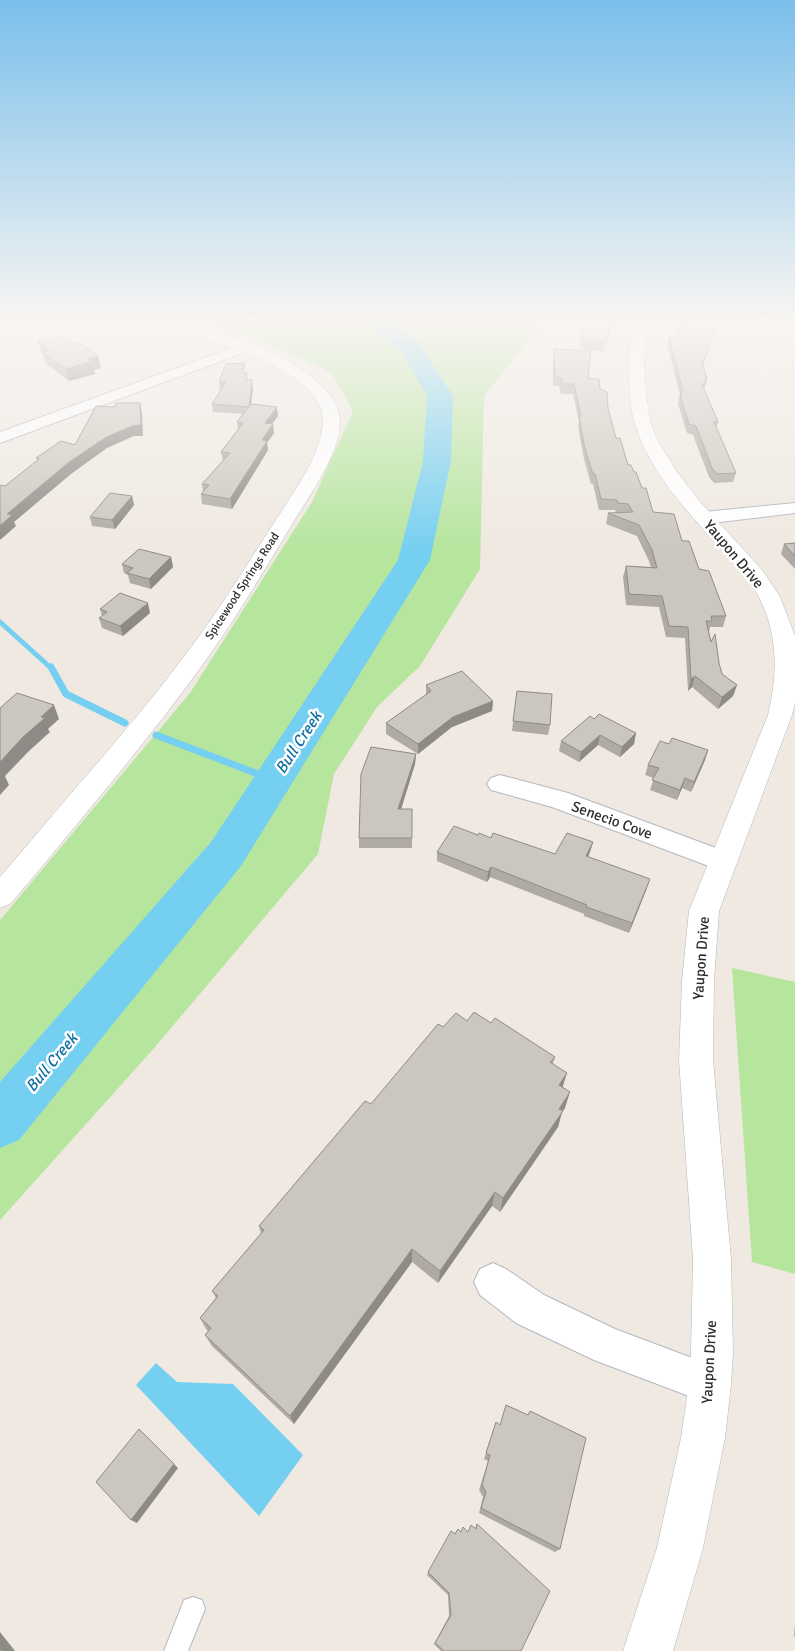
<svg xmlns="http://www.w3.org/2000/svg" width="795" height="1651" font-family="Signika,sans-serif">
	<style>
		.green { fill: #b6e59e }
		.water { fill: #75cff0 }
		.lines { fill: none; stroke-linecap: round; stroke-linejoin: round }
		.stream-far1 { stroke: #75cff0; stroke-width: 5 }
		.stream { stroke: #75cff0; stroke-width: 7 }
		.river { fill: #75cff0; fill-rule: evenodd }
		.service-casing { stroke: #b4b7c1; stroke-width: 2 }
		.minor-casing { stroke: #b4b7c1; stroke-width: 2 }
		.tertiary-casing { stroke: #b4b7c1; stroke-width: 1 }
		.secondary-casing { stroke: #b4b7c1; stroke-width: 1 }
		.service { fill: #fff; fill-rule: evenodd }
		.minor { fill: #fff; fill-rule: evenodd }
		.tertiary { fill: #fff; fill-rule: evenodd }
		.secondary { fill: #fff; fill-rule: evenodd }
		.wall { fill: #afaba4 }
		.shaded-wall { fill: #8e8b86 }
		.building { fill: #cbc7bf; stroke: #8e8b86 }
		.labels { text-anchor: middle; stroke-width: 5; stroke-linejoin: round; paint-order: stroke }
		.far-street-label { font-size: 12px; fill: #2e2e2e; stroke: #fff }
		.street-label { font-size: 15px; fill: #2e2e2e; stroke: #fff }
		.water-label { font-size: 16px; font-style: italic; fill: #0d6fa3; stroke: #fff }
	</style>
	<rect width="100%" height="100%" fill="#efe9e1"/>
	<path class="green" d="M196 320H545L484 396 480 569 420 666 377 707 334 774 318 854 155 1047 0 1220V920L190 693 312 502 353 411 332 373 257 338Z
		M732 968 795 982V1274L752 1262Z"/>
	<path class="water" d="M156 1363 177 1382 233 1384 303 1455 259 1516 136 1385Z"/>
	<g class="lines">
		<path class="stream-far1" d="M0 622 51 668"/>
		<path class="stream" d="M51 667 66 694 125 723
			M156 735 274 780"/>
		<path class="river" d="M364 320H389L419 343 453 396 451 461 430 560 241 866 19 1140 0 1148V1082L211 842 398 560 423 461 427 396 402 352Z"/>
		<defs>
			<path id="service" d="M193 1597 202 1600 205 1609 188 1651H164L184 1600Z"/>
			<path id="minor" d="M246 343 251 344 253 347 251 350 0 443V432Z
				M795 503V513L704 524 697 522 695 518 697 514 704 512Z
				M500 775 568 793 732 854 736 861 732 868 722 871 552 807 491 790 487 784 491 778Z
				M493 1263 506 1269 544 1295 615 1329 724 1370 730 1384 724 1398 710 1404 594 1360 516 1323 480 1295 474 1282 480 1269Z"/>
			<path id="tertiary" d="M640 320H654L648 334 644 356 646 396 651 424 658 441 677 472 701 503 763 571 780 597 795 636V703L792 715 719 911 714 981 713 1060 731 1259 733 1353 731 1384 725 1438 703 1548 673 1651H623L657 1548 681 1438 689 1384 691 1353 693 1259 679 1060 682 981 689 911 768 715C778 674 778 635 759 597 750 579 734 564 721 549 688 512 650 473 635 424 631 411 630 397 629 383 628 361 628 340 640 320Z"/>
			<path id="secondary" d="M157 320C165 320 173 319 181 320 193 322 206 328 218 332 254 344 337 374 340 420 341 454 308 497 291 526 262 575 232 624 198 671 145 744 86 813 29 882L10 904 0 908V877C27 846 53 814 80 783 115 743 150 702 182 659 215 617 243 571 272 526 290 497 332 443 321 409 308 366 198 335 159 323Z"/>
		</defs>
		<use href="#service" class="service-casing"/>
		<use href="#minor" class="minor-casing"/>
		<use href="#tertiary" class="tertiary-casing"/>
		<use href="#secondary" class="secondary-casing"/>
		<use href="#service" class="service"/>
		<use href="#minor" class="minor"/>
		<use href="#tertiary" class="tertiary"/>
		<use href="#secondary" class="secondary"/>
	</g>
	<path class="wall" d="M682 320H716L703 366 707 379 704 390 718 422 716 428 736 473 733 482 714 483 709 477 693 435 687 433 678 404 680 394 667 345 669 337H677Z
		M581 325 609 330 607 344H605L604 351 581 349 580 334Z
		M38 342 101 368 94 370 95 374 69 381 46 364 43 355 42 354Z
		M554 349 600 389 608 409 616 438 628 465 634 472 653 512 682 541 726 616 723 627H710L709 632 711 642 722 674 737 685 733 696 718 709 692 687 688 691 685 638 666 637 659 607 626 605 623 577 626 566 651 567 649 561 637 536 606 524 608 513H616L615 510H599L593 484H591L584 459 578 427 579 422 573 394H561L559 386H553V358Z
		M246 372 245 373H247V380L253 388 251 404 278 416 272 423 273 424 274 433 267 443 268 450 232 509 202 504 201 494 203 492 202 484 223 461 221 452 238 430 237 422 243 414 213 412 212 404 221 390H220L219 382Z
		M132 496 134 505 115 529 92 526 90 517Z
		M795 543V569L781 554 784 544Z
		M171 557 173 567 151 589 130 583 128 575 124 573 122 564Z
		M100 609 150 613 123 636 102 628 99 618 102 616Z
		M426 685 493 701 492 711 452 727 418 754 386 734V723L426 695Z
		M517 691 550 725 548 735 512 731Z
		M594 719 636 733 634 744 620 757 598 745 579 762 559 751 561 741Z
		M669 744 708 750 705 760 691 792 682 788 677 800 650 790 654 778 645 775 648 765Z
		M416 754 415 764 401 809H412V848H359V838Z
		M478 835 555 854 593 842 590 852 588 857 647 888 629 933 584 916V914L490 877 487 882 437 861V852Z
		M467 1021 491 1023 555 1057 553 1064 563 1087 565 1108 562 1112 558 1127 500 1212 492 1206 438 1283 412 1262 294 1424 212 1346 205 1335 208 1331 206 1329 200 1318 216 1298 212 1291 261 1234 259 1226 443 1027Z
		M506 1405 528 1415 530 1411 560 1549 555 1552 479 1513 483 1497 479 1490 488 1461 484 1459 496 1422 500 1425Z
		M477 1524 521 1651H441L434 1644 449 1616 448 1595 427 1575 428 1572 455 1534 461 1532 468 1531 475 1528Z
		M795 1625V1637L794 1636Z"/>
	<path class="shaded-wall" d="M611 320H616L608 331 610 323Z
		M716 320 702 370V362Z
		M98 356 101 368 94 370 95 374 69 381 66 369 88 358Z
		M252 380 253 388 250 415 249 407Z
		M140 403 142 413 143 436H134L107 448 71 474 14 522 16 526 0 540V526L7 514Z
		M277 407 278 416 266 432 265 423Z
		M273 424 274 433 267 443 268 450 232 509 230 499 262 440Z
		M132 496 134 505 115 529 112 520Z
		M171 557 173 567 151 589 149 579Z
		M148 603 150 613 123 636 120 626Z
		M695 676 692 687 688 691 691 679Z
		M737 685 733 696 718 709 722 697Z
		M493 701 492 711 452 727 418 754V744L453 717Z
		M54 705 59 719 48 729 50 732 29 751 5 776 9 785 0 795V762L41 717Z
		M636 733 634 744 620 757 622 747Z
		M600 735 598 745 579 762 581 752Z
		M708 750 705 760 691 792 694 782Z
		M416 754 415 764 398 819V809Z
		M685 778 682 788 677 800 680 790Z
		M593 842 590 852 584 866 586 856Z
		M491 867 490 877 487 882 488 872Z
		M650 879 647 888 629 933 632 923Z
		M567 1073 562 1089 559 1085Z
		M570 1092 565 1108 562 1112 558 1127 500 1212 503 1198Z
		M495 1192 492 1206 438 1283 440 1271Z
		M412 1249V1262L294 1424 290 1416Z
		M139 1429 178 1468 137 1523 131 1520Z
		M0 1632 15 1651H1L0 1650Z"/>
	<path class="building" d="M585 320H611L610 323 608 336H606L605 343 583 341 581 325Z
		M682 320H716L704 361 702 362 707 379H705L706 384H702L718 422H714L736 473 717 474 712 468 696 426 689 424 680 396H682L680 391H683L669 337H677Z
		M61 336 73 344 78 342 98 356 88 358 92 361 66 369 42 352 50 350 38 342Z
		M554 349 591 351 588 378 599 379 600 389 607 392 608 409 616 438H620L628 465H631L634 472H636L642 488H646L653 512 674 514 682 541H689L699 569 709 571 726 616H711L712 621H706L711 642 715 634 719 663 722 674 737 685 722 697 695 676 691 679 688 627 669 626 662 596 629 594 626 566 657 568 652 550 639 525 608 513 633 512 628 504 618 503 617 500 601 499 595 474H593L585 449 579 417 581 416 574 384H562L560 377 555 376Z
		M245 363 243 373H247L246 380H252L249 407 212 404 226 382H219L226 364Z
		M116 403H140L141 425 132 426 105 438 68 463 7 514 12 515 0 526V485L5 486 39 459 36 458 61 441 75 445 96 406 115 407Z
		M251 404 277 407 265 423 273 424 262 440 267 441 230 499 201 494 209 485 202 484 230 453 221 452 243 423 237 422Z
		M110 493 132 496 112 520 90 517Z
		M795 543V556L784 544Z
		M139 549 171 557 149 579 127 573 133 568 122 564Z
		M120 593 148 603 120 626 99 618 107 612 100 609Z
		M462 671 493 701 453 717 418 744 386 723 431 691 426 685Z
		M517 691 552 694 550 725 513 721Z
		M17 693 54 705 41 717 45 718 23 737 0 762V708Z
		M599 714 636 733 622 747 600 735 581 752 561 741 590 716 594 719Z
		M672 738 708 750 694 782 685 778 680 790 652 780 659 768 648 765 660 741 669 744Z
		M371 747 416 754 398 809H412V838H359L361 774Z
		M454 826 478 835 479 833 491 838 493 833 555 854 567 833 593 842 586 856 650 879 632 923 586 907 587 905 491 867 488 872 437 852Z
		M474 1012 491 1023 495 1018 555 1057 550 1062 567 1073 559 1085 570 1092 559 1109 563 1111 503 1198 495 1192 440 1271 412 1249 290 1416 205 1335 211 1328 200 1318 218 1296 212 1291 264 1230 259 1226 365 1101 371 1104 438 1024 443 1027 456 1013 467 1021Z
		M506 1405 528 1415 530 1411 586 1438 560 1549 481 1508 486 1492 482 1485 490 1455 486 1453 496 1422 500 1425Z
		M139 1429 174 1464 131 1520 96 1482Z
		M477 1524 550 1591 521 1651H444L435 1643 451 1615 449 1593 428 1572 451 1531 455 1534 458 1529 461 1532 463 1527 468 1532 471 1525 476 1529Z"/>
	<linearGradient id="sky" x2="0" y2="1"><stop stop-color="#7abfeb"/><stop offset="0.58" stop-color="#f8f5f2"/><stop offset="1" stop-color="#f8f5f2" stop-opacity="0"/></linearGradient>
	<rect width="795" height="551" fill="url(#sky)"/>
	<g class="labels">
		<g class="far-street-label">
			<text transform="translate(242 586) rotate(-57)" y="4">Spicewood Springs Road</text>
		</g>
		<g class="street-label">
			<text transform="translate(734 554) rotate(50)" y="5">Yaupon Drive</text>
			<text transform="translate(612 820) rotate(20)" y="5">Senecio Cove</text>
			<text transform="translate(701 958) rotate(-86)" y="5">Yaupon Drive</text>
			<text transform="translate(709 1362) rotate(-87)" y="5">Yaupon Drive</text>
		</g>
		<g class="water-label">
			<text transform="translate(298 742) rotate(-57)" y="6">Bull Creek</text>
			<text transform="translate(51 1062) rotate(-50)" y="6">Bull Creek</text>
		</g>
	</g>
</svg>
